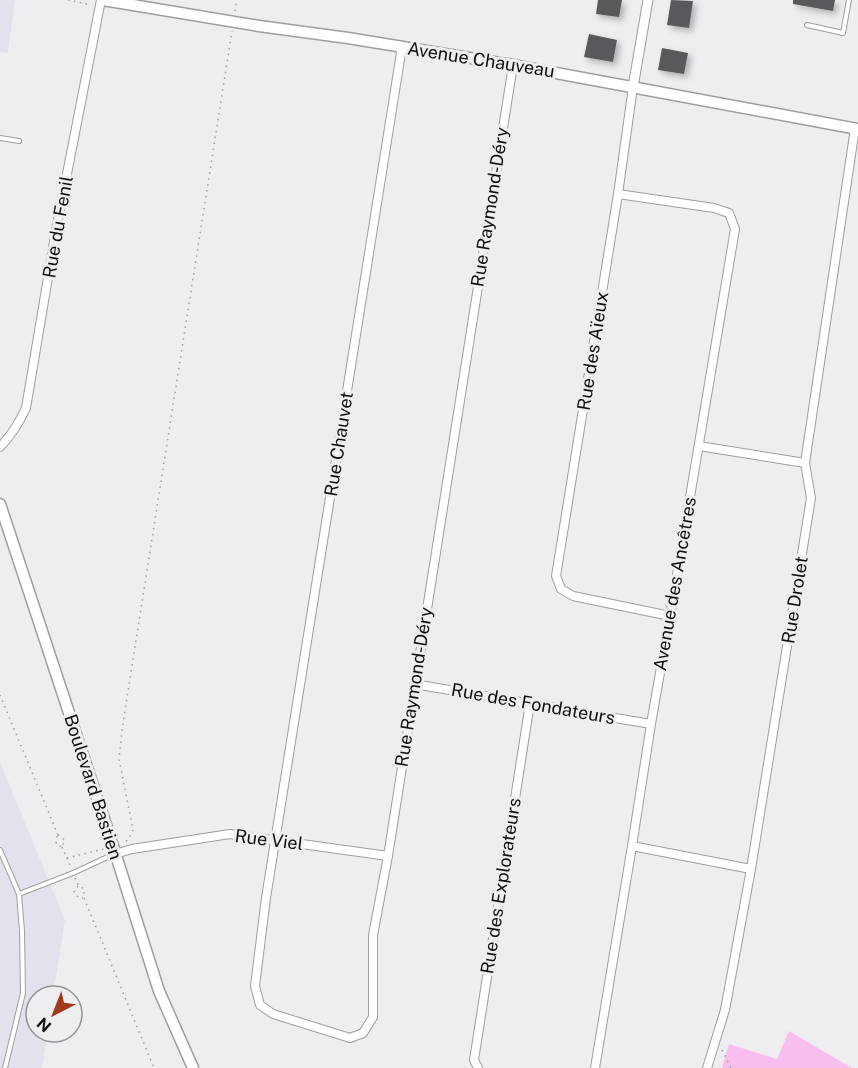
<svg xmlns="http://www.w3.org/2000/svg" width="858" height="1068" font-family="'Public Sans',sans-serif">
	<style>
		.built { fill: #e3e2ec }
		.green { fill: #f8bfee }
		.building { fill: #5a595c; filter: url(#shadow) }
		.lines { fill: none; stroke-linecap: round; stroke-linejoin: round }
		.service-casing { stroke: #9e9ea1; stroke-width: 6 }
		.minor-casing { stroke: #9e9ea1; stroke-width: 10 }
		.tertiary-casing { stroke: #9e9ea1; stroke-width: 11 }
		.secondary-casing { stroke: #9e9ea1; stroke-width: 13 }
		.path { stroke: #a0a0a2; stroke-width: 1.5; stroke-dasharray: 1.5 4.5; stroke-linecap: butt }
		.service { stroke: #fff; stroke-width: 4 }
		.minor { stroke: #fff; stroke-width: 8 }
		.tertiary { stroke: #fff; stroke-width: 9 }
		.secondary { stroke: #fff; stroke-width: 10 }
		.labels { text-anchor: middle; stroke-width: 6; stroke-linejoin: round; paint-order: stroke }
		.street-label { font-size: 18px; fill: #0e0e0f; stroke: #eeeef1 }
	</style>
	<defs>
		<filter id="shadow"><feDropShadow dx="3.5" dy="3.5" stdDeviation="3" flood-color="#0004"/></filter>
	</defs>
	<rect width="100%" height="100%" fill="#eeeef1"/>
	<path class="built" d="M0 0H15L8 53 0 52Z
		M0 762 65 920 53 996H36V1032H48L42 1068H0Z"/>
	<path class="green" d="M789 1031 852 1068H722L729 1044 777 1059Z"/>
	<path class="building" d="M598 0H622L619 17 596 14Z
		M671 0 693 1 689 28 667 25Z
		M793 0H835L833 11 793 4Z
		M589 34 617 40 613 62 584 57Z
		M662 48 688 53 684 74 658 70Z"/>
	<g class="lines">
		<defs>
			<path id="service" d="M807 25 843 33 849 0
				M0 138 19 141
				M0 850 19 894 73 873 114 854
				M5 1068 23 993 22 931 19 894"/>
			<path id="minor" d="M400 47 401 53 266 898 255 986 260 1005 273 1014 350 1038 363 1033 373 1017V935L388 856 513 65
				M633 87 618 194 556 576 561 589 573 596 670 616
				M699 446 805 463
				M0 447C12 435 19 423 26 408L56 230 101 0
				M414 684 651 724
				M632 846 751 869
				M115 854 132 849 230 834 388 856
				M478 1068 474 1060 530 703
				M595 1068 632 846 651 724 670 616 735 229 729 213 714 208 618 194
				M707 1068 725 1010 751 869 811 498 805 463 854 135 856 129"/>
			<path id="tertiary" d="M633 87 648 0"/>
			<path id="secondary" d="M103 0 259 26 348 38 513 65 858 129
				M0 504 113 846 159 991 193 1068"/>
		</defs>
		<use href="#service" class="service-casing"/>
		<use href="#minor" class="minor-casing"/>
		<use href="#tertiary" class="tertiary-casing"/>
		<use href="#secondary" class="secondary-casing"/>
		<path class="path" d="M68 0 91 5
			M235 11 237 0
			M0 695 58 835
			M58 835 65 840 62 847
			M57 836 56 844 62 847
			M126 841 128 840 133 830 119 759 123 723 232 31
			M62 847 70 865
			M67 858 104 849
			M75 878 78 885 84 889V898L154 1068
			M78 886 74 892 78 897 83 898
			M722 1050 731 1068"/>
		<use href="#service" class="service"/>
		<use href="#minor" class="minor"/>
		<use href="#tertiary" class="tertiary"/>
		<use href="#secondary" class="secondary"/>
	</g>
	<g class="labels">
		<g class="street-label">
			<text transform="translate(481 60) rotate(9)" y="6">Avenue Chauveau</text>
			<text transform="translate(490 207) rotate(-81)" y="6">Rue Raymond-Déry</text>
			<text transform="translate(58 227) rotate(-80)" y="6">Rue du Fenil</text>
			<text transform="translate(593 351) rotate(-81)" y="6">Rue des Aïeux</text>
			<text transform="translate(339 444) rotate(-81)" y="6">Rue Chauvet</text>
			<text transform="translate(675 584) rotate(-80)" y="6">Avenue des Ancêtres</text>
			<text transform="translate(795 600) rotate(-81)" y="6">Rue Drolet</text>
			<text transform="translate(414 687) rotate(-81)" y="6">Rue Raymond-Déry</text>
			<text transform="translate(533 704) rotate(10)" y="6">Rue des Fondateurs</text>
			<text transform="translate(93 787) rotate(72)" y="6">Boulevard Bastien</text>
			<text transform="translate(269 840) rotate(7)" y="6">Rue Viel</text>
			<text transform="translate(501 886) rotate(-81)" y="6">Rue des Explorateurs</text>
		</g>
	</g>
	<g transform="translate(54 1014) rotate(222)"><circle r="28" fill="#eeeef1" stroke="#949497" stroke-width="1.5"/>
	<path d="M0-4.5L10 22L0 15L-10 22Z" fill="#a13a19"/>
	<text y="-9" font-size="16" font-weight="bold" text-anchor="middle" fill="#0e0e0f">N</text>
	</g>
</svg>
